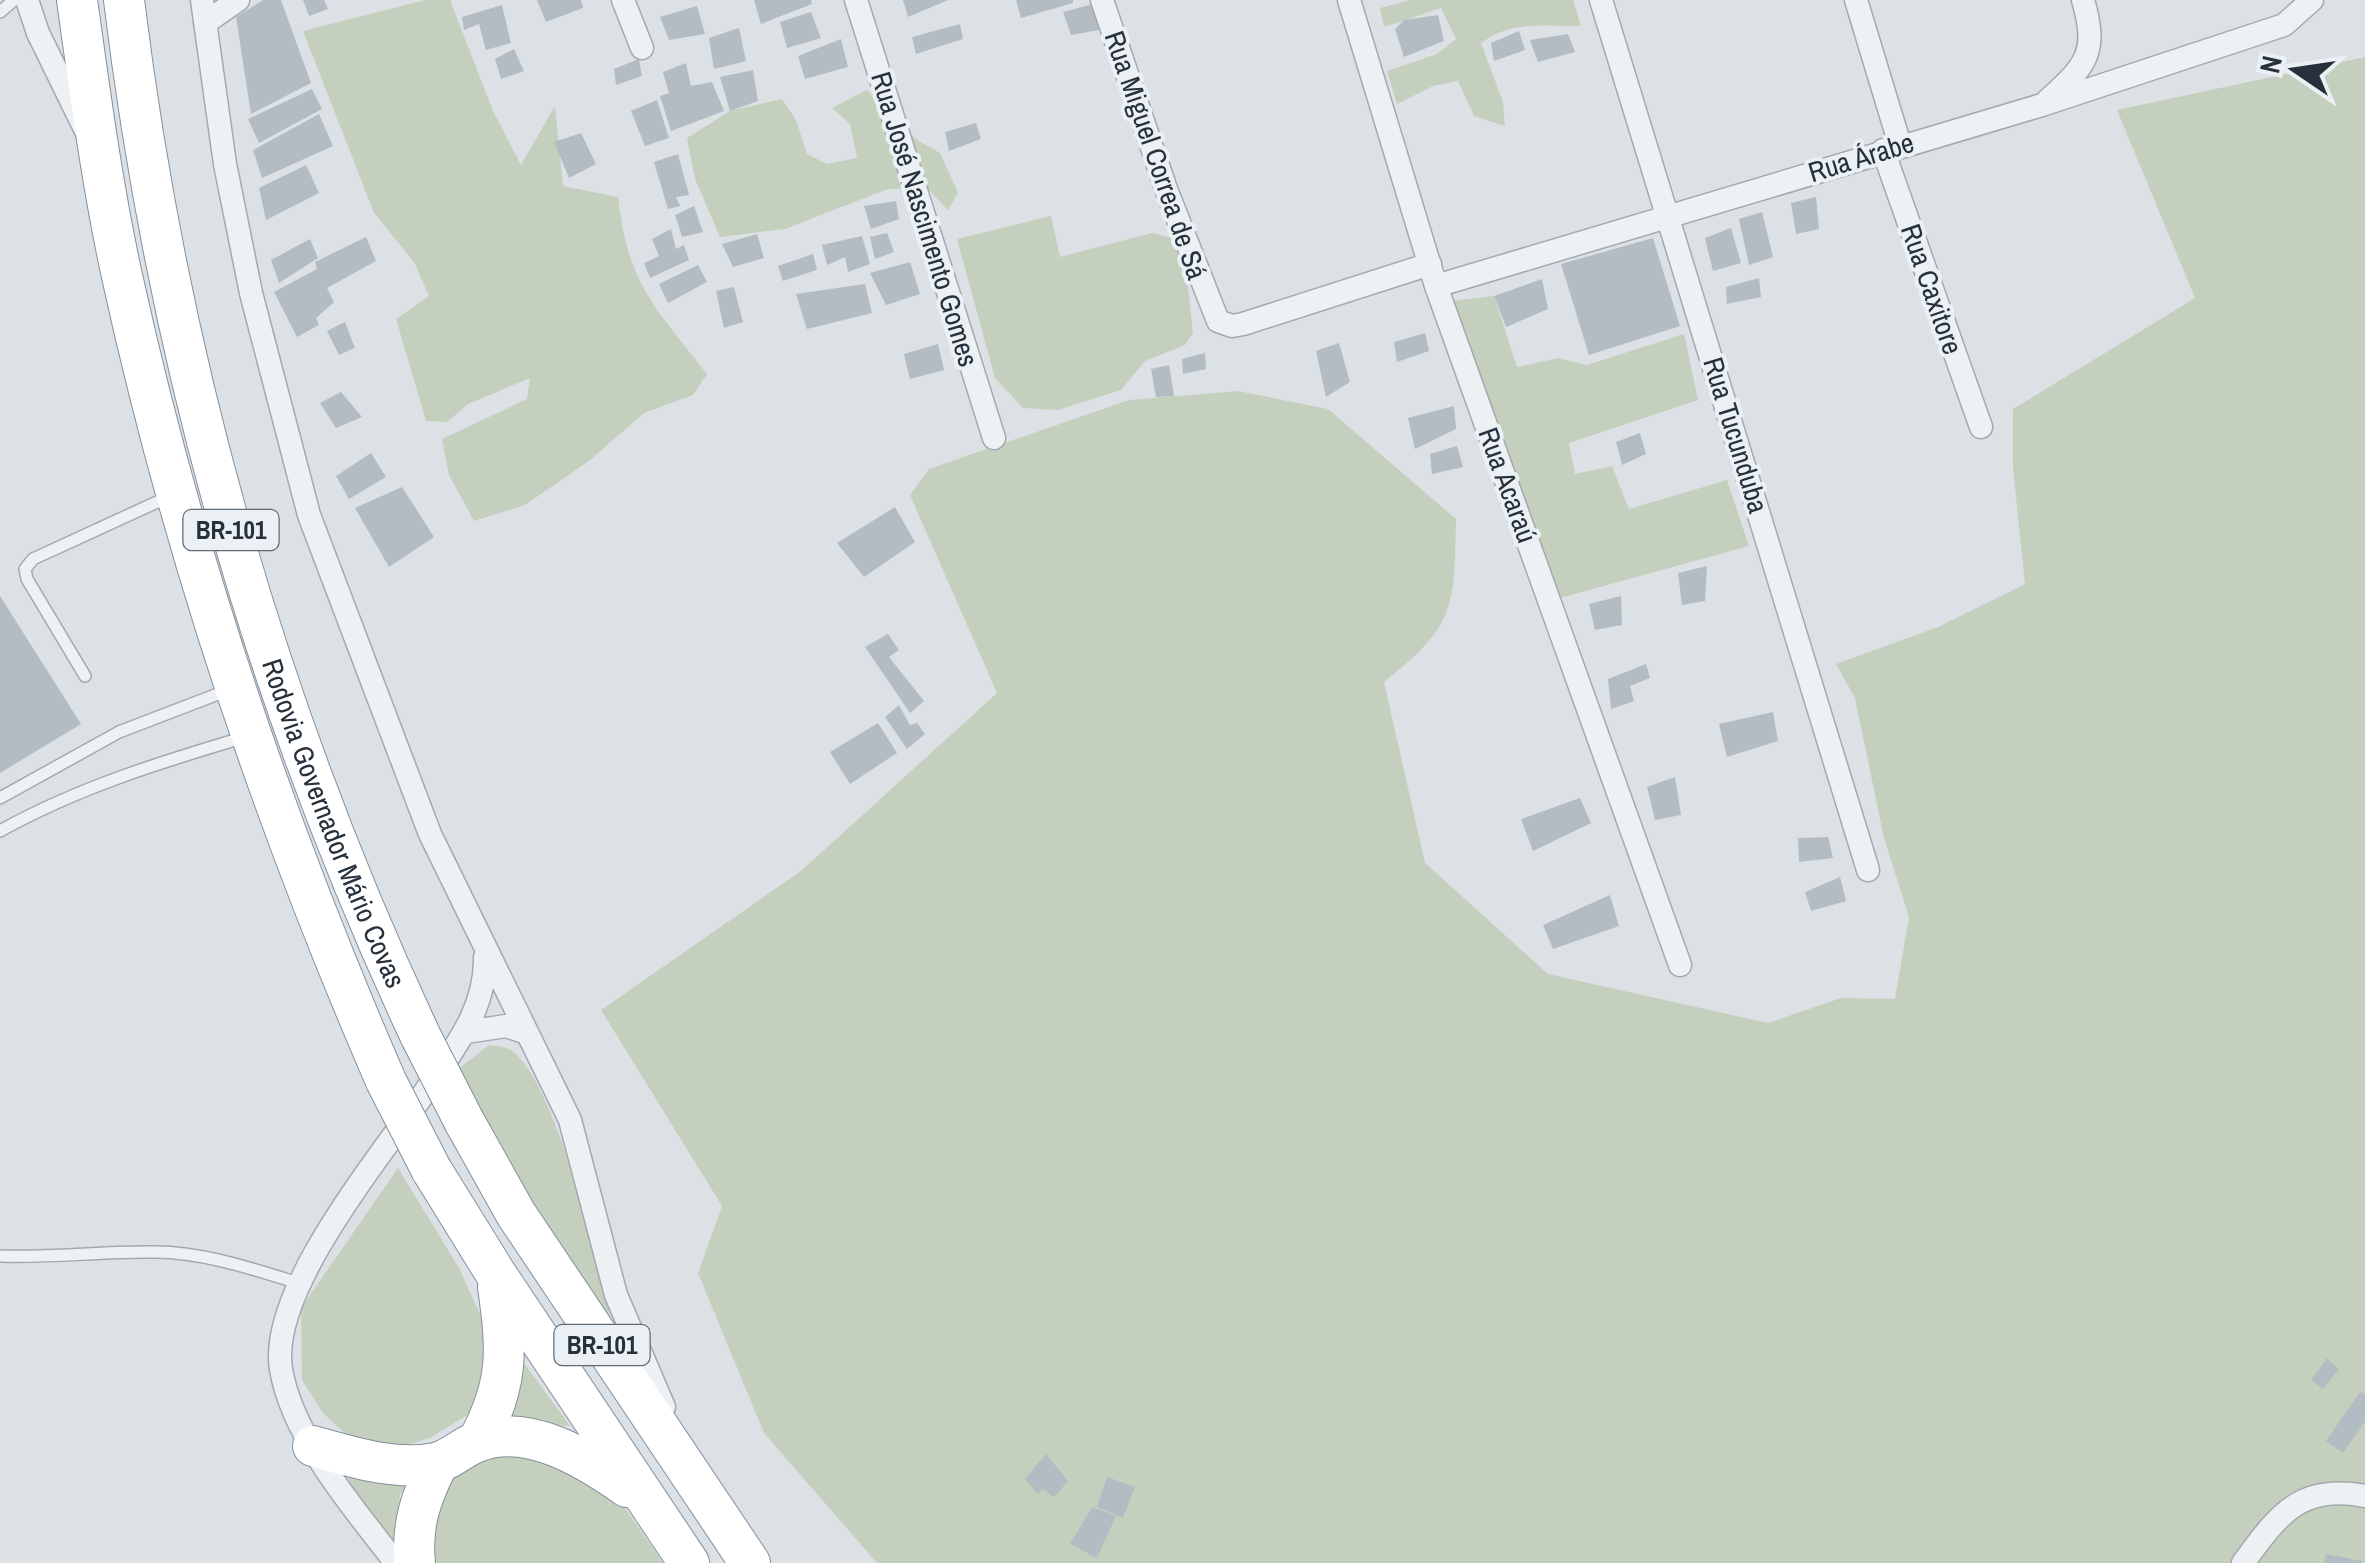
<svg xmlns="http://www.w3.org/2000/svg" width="2365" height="1563" font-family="'Archivo Narrow',sans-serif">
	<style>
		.green { fill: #c4d0bd }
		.building { fill: #b3bbc3 }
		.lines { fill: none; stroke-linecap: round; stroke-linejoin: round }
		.lane-casing { stroke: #a2a9b0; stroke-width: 14 }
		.street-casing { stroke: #a2a9b0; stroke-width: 25 }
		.highway-casing { stroke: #83909c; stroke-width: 42 }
		.lane { stroke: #eef1f4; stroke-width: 11 }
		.street { stroke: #eef1f4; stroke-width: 22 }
		.highway { stroke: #fff; stroke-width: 40 }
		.highway-bridge-casing { stroke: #83909c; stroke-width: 42; stroke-linecap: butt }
		.highway-bridge { stroke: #fff; stroke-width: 40 }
		.labels { text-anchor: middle; stroke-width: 8; stroke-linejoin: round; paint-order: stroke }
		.shield { fill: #ebf0f4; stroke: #616a73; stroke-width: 2.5 }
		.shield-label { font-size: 25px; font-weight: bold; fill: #26313c }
		.street-label { font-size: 28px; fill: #26313c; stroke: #ebf0f4 }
	</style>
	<rect width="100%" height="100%" fill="#dce1e6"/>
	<path class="green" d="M425 0H450L493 111 521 165 555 106 563 186 618 197C628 285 655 307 707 374L693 395 644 413 589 461 525 505 474 521 449 475 442 439 527 399 530 378 468 404 447 422 426 421 396 319 429 296 414 262 374 213 303 31Z
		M1410 0H1573L1581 26C1543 27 1514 19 1481 43L1503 102 1505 126 1474 116 1458 81 1433 86 1397 104 1387 71 1437 54 1456 39 1441 8 1384 27 1380 8Z
		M2365 57V1563H877L764 1433 698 1273 722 1206 601 1010 801 871 997 693 910 495 929 469 1129 400 1238 391 1328 409 1456 519C1454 608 1456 625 1384 682L1425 863 1548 974 1768 1023 1841 998 1895 999 1909 917 1884 838 1855 698 1836 664 1938 627 2025 584 2013 468V409L2195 298 2117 110Z
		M867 90 917 140 940 153 958 193 948 210 927 188 888 189 785 229 720 237 695 179 687 138 730 111 782 99 796 120 807 154 827 164 857 158 850 124 832 108Z
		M1051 216 1060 257 1152 233 1173 238 1188 288 1193 333 1185 345 1145 361 1121 390 1058 410 1023 408 995 378 957 239Z
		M1494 296 1517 367 1558 358 1587 365 1684 334 1698 400 1569 443 1575 474 1612 466 1629 509 1727 480 1749 546 1560 598 1451 301Z
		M489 1045C496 1046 505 1046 511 1050 558 1083 605 1287 616 1346L453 1073Z
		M398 1168 459 1268 492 1340 490 1389 469 1414 430 1438 390 1450 352 1440 323 1413 302 1380 301 1308Z
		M521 1359 570 1426 507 1424Z
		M501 1449 567 1459 616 1495 663 1563H424C436 1494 431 1477 501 1449Z
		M341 1466 415 1470 400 1495 397 1562Z"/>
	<path class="building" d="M263 0H281L311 83 251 114 236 17Z
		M303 0H324L328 9 309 16Z
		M537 0H581L583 8 546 22Z
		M754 0H811L812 4 761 24Z
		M903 0H948L908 17Z
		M1016 0H1073V3L1021 18Z
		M1093 4 1099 30 1071 35 1063 12Z
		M502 5 511 43 486 50 479 24 464 30 462 17Z
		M697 6 705 34 669 40 660 17Z
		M811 12 821 38 787 48 780 22Z
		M1438 15 1444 41 1404 57 1395 29 1404 20Z
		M960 24 963 39 916 54 912 37Z
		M739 28 746 61 714 69 709 38Z
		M1519 31 1525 50 1494 61 1491 43Z
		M1568 34 1575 52 1538 62 1530 40Z
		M841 39 848 67 805 79 798 56Z
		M514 49 524 71 501 79 495 59Z
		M639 59 642 76 616 85 614 69Z
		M686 63 691 86 712 82 724 111 671 131 660 96 669 93 663 72Z
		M753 70 758 101 730 111 720 77Z
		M312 89 322 109 259 143 248 119Z
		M657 100 669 138 645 146 631 111Z
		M319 114 333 146 262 178 253 150Z
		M976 123 981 139 949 151 945 132Z
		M581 133 596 164 569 178 554 142Z
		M678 154 689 195 676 197 680 206 668 209 654 162Z
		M306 165 319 193 266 220 259 188Z
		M1816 197 1819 229 1796 234 1791 203Z
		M896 201 899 219 871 229 864 206Z
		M694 206 703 232 682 237 675 215Z
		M1762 212 1773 257 1749 265 1739 219Z
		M1731 228 1741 263 1713 271 1705 238Z
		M671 229 676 249 684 245 689 260 650 278 644 263 659 256 652 239Z
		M887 233 894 252 875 259 870 237Z
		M757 234 764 258 733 267 722 244Z
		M862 236 870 264 848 272 845 257 827 265 822 245Z
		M366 237 376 261 327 288 334 302 316 318 319 325 297 337 274 292 317 269 315 262Z
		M1653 238 1680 326 1589 355 1561 264Z
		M310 239 318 258 279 283 271 260Z
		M813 254 817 270 783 281 778 266Z
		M910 262 920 294 886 305 870 273Z
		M698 265 707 282 668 303 659 284Z
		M1759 278 1761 297 1727 304 1726 287Z
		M1542 279 1548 309 1506 327 1494 296Z
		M865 284 872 313 807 329 796 294Z
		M734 287 743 322 724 328 716 291Z
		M345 322 355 348 339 355 327 331Z
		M1425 333 1429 351 1397 362 1394 342Z
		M1339 343 1350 382 1326 397 1316 351Z
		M938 344 944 370 910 379 904 354Z
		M1205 353 1206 369 1183 374 1182 359Z
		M1169 365 1174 396 1156 397 1151 369Z
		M341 392 362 417 336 428 320 403Z
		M1454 406 1456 429 1415 449 1408 418Z
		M1640 433 1646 454 1622 465 1616 442Z
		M1457 446 1463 467 1432 474 1430 454Z
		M371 453 386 477 349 499 336 476Z
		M402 487 434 537 389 567 355 508Z
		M895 507 915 542 864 577 837 543Z
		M1707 566 1705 601 1682 605 1678 573Z
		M0 596 81 724 0 773Z
		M1621 596 1622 625 1595 630 1589 604Z
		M888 634 899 650 889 657 924 701 910 713 865 647Z
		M1646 664 1650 678 1630 686 1634 701 1611 709 1608 679Z
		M899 705 910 725 917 723 925 734 907 749 885 717Z
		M1773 712 1778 741 1727 757 1719 724Z
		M878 723 897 753 850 784 830 752Z
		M1675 777 1681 815 1655 820 1647 787Z
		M1580 798 1591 823 1533 851 1521 819Z
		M1828 837 1833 858 1799 862 1798 838Z
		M1840 877 1846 901 1811 911 1805 892Z
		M1610 895 1619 926 1553 949 1543 925Z
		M2327 1358 2339 1369 2323 1389 2311 1380Z
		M2360 1392 2365 1395V1422L2343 1453 2326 1441Z
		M1046 1454 1068 1481 1054 1497 1043 1489 1038 1494 1025 1479Z
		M1107 1477 1135 1487 1123 1518 1097 1507Z
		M1092 1507 1116 1516 1097 1558 1070 1544Z
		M2326 1554 2362 1561V1563H2324Z"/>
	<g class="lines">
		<defs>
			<path id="lane" d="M0 12 14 0
				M85 676 27 579 25 569 33 559 168 497
				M0 798 119 732 231 689
				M0 831C77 788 161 762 245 737
				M0 1256C52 1258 103 1251 155 1252 203 1252 253 1269 298 1283"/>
			<path id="street" d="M27 0 38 33 85 129
				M202 0 225 164 251 293 309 515 430 834 570 1120 616 1295 664 1407
				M623 0 642 48
				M856 0 994 438
				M1102 0 1166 189 1218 321 1232 326 1243 324 1430 264
				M1349 0 1436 286 1680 965
				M1601 0 1868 870
				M1856 0 1900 145
				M205 23 238 0
				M2048 100C2087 65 2098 52 2083 0
				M1883 150 1981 427
				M1436 286 2042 105 2284 25 2312 0
				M466 1032 506 1026 527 1033
				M396 1563C355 1510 292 1437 281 1369 268 1289 384 1153 429 1086 457 1044 486 1008 485 957
				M2243 1563C2279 1514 2300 1484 2365 1496"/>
			<g id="highway">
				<path d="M77 0C90 92 102 185 122 276 183 554 273 821 386 1081"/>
				<path id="s1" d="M124 0C168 360 267 708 421 1037"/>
				<path d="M464 1121 516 1214 750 1563"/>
				<path d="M431 1169 496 1274 689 1563"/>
				<path d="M478 1441C509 1384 507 1350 498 1287"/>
				<path d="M313 1446C352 1457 395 1471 435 1463 451 1460 462 1447 477 1442 528 1422 587 1459 627 1487"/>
				<path d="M415 1563C411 1525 421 1497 438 1463"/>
			</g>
		</defs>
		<use href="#lane" class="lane-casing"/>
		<use href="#street" class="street-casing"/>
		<use href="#highway" class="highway-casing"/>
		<use href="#lane" class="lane"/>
		<use href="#street" class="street"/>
		<use href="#highway" class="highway"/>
		<defs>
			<path id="highway-bridge" d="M421 1037 464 1121
				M386 1081 431 1169"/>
		</defs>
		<use href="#highway-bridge" class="highway-bridge-casing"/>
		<use href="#highway-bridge" class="highway-bridge"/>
	</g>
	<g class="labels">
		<g class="shield">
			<rect x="183.5" y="510" width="95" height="40" rx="8"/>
			<rect x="554.5" y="1325" width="95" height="40" rx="8"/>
		</g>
		<g class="shield-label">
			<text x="231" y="539">BR-101</text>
			<text x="602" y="1354">BR-101</text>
		</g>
		<g class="street-label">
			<text transform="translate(1156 155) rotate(71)" y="10">Rua Miguel Correa de Sá</text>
			<text transform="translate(1861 157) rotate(-17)" y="10">Rua Árabe</text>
			<text transform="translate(925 219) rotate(73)" y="10">Rua José Nascimento Gomes</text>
			<text transform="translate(1932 289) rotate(71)" y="10">Rua Caxitore</text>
			<text transform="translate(1736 435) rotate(73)" y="10">Rua Tucunduba</text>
			<text transform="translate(1508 485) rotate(70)" y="10">Rua Acaraú</text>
			<text dy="10" stroke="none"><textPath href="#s1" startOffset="852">Rodovia Governador Mário Covas</textPath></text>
		</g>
	</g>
	<g transform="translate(2295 70) rotate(283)" stroke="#ebf0f4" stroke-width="8" paint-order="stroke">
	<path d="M0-8L18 38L0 25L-18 38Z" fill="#26313c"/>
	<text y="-15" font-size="28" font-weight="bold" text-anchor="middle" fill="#26313c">N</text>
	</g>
</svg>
